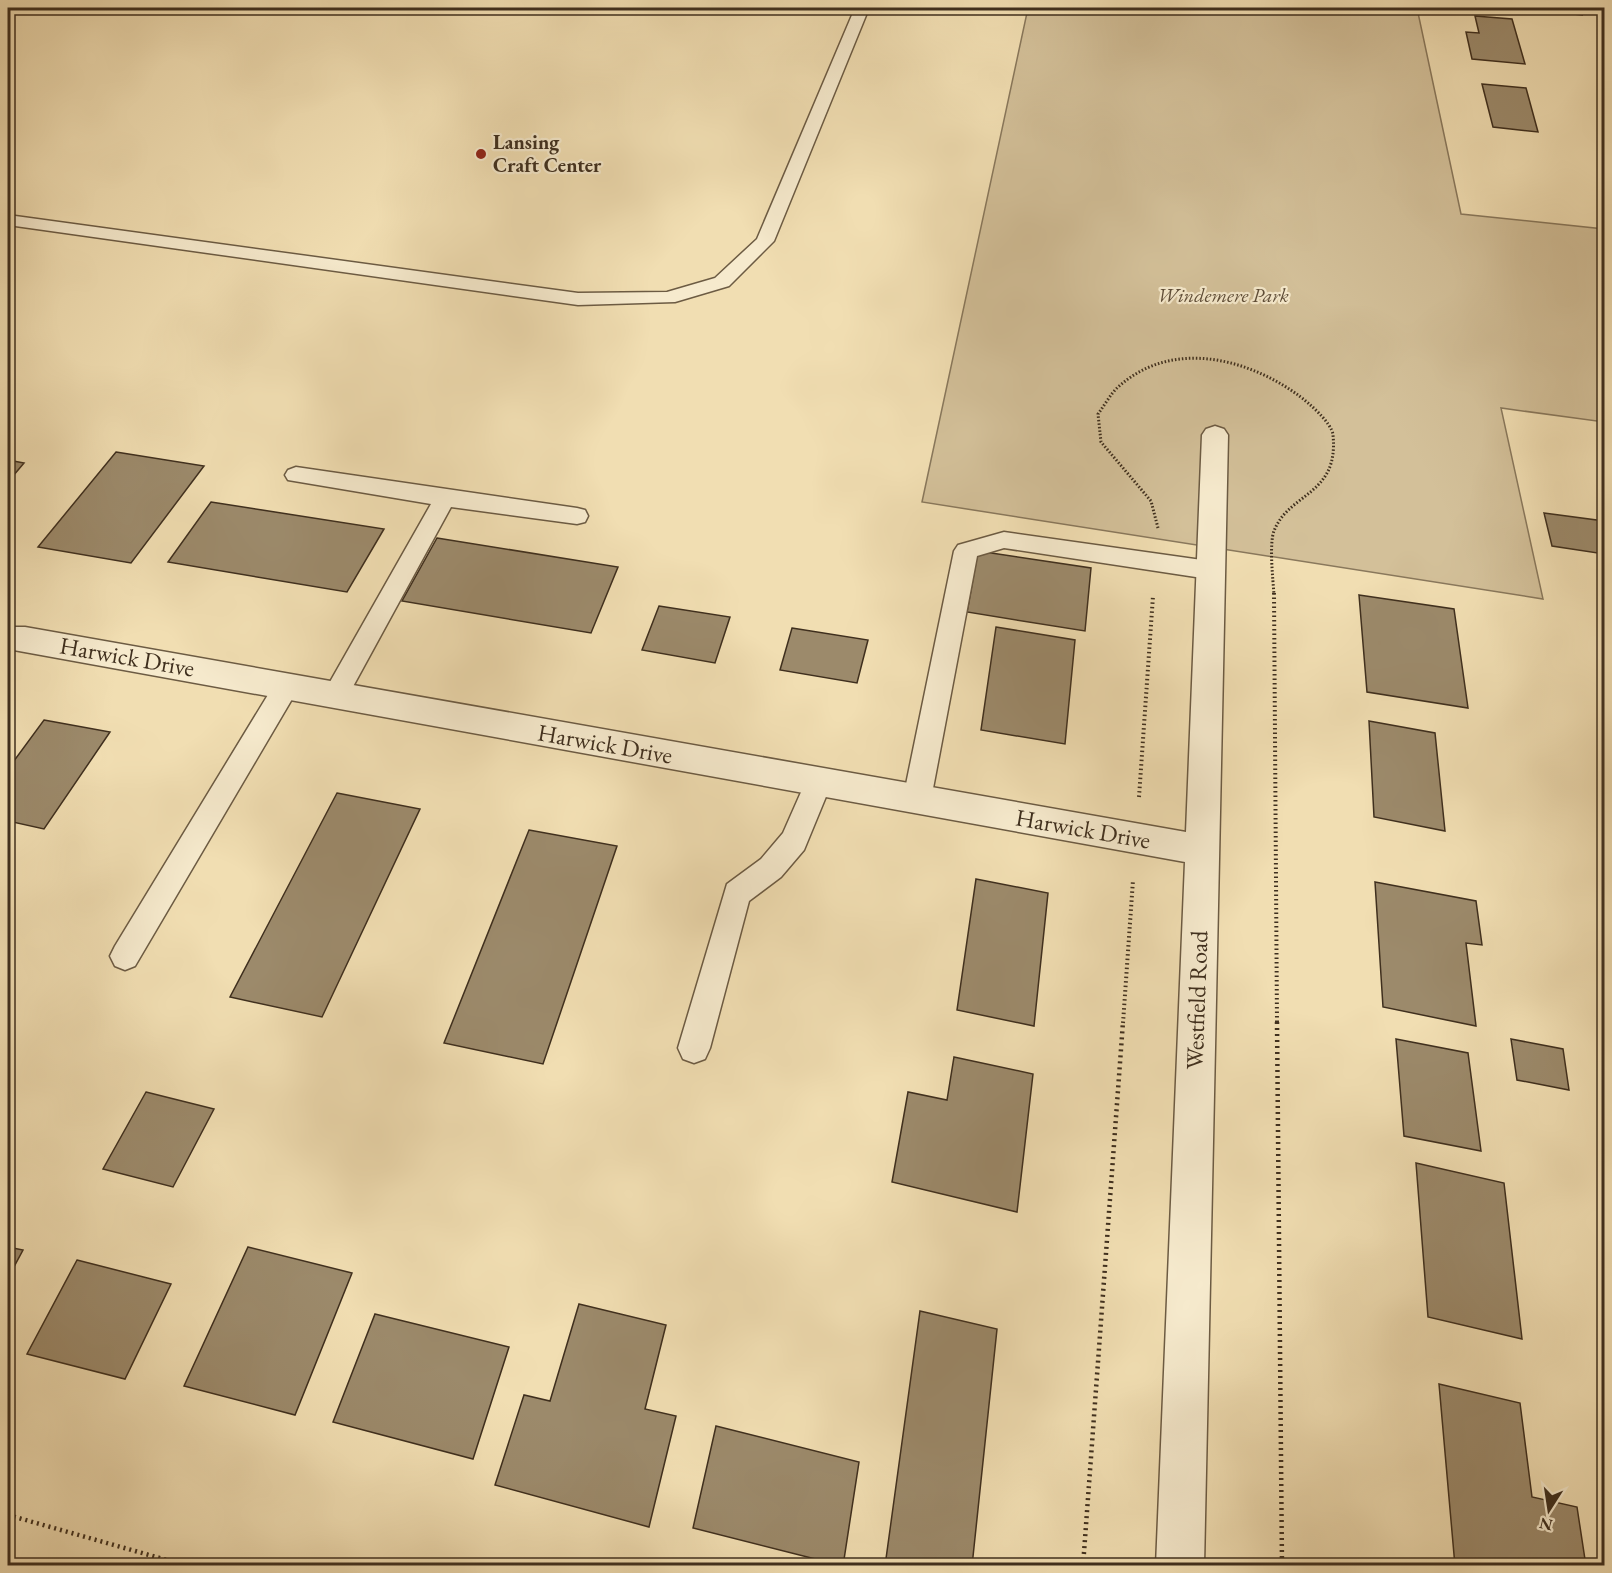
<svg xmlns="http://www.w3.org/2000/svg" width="1612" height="1573" font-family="'EB Garamond',serif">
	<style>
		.green { fill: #d3c099; stroke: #89785c; stroke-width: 1.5 }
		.building { fill: #9c8a6b; stroke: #3f2f1e; stroke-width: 1.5 }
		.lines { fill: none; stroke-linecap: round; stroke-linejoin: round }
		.lane-casing { stroke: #6c5b43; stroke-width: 3 }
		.street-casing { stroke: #6c5b43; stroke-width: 3 }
		.path-far2 { stroke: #3f2f1e; stroke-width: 3; stroke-dasharray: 1.5 2; stroke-linecap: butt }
		.path-far1 { stroke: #3f2f1e; stroke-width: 4; stroke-dasharray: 1.5 3; stroke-linecap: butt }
		.path { stroke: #3f2f1e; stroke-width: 4.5; stroke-dasharray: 2 4; stroke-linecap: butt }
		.lane { fill: #f6eacd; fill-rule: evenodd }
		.street { fill: #f6eacd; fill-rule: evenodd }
		.poi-dot { fill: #8f2418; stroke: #f6eacd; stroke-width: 2 }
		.labels { text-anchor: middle; stroke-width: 4.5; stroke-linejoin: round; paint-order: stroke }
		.far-poi-label { font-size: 20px; font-weight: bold; fill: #3f2f1e; stroke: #f6eacd; text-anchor: start }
		.far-park-label { font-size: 20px; font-style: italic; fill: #5d4c37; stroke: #f6eacd }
		.street-label { font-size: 24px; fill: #3f2f1e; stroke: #f6eacd }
	</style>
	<rect width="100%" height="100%" fill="#f1deb2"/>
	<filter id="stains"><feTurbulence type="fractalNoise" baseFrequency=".00333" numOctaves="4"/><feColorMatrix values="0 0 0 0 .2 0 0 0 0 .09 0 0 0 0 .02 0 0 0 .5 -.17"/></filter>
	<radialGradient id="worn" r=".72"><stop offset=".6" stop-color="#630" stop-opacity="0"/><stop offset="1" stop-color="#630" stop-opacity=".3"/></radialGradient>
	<path class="green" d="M1028 8H1417L1461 214 1604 229V422L1501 408 1543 599 922 502Z"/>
	<path class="building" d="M1541 8H1579L1582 15 1542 11Z
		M1475 16 1512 19 1525 64 1472 59 1466 32 1479 33Z
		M1482 84 1526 88 1538 132 1493 127Z
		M116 452 204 466 131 563 38 547Z
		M8 460 24 463 8 482Z
		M211 502 384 529 347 592 168 562Z
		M1544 513 1604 521V554L1552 546Z
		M437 538 618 567 591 633 402 601Z
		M978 551 1091 568 1085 631 967 612Z
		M1359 595 1454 609 1468 708 1367 692Z
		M659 606 730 617 715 663 642 650Z
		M996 627 1075 640 1065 744 981 730Z
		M792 628 868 640 857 683 780 670Z
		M44 720 110 732 44 829 8 821V769Z
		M1369 721 1435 733 1445 831 1374 817Z
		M337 793 420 809 322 1017 230 997Z
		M529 830 617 846 543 1064 444 1043Z
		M976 879 1048 893 1034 1026 957 1010Z
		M1375 882 1476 901 1482 945 1466 943 1476 1026 1383 1007Z
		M1396 1039 1468 1053 1481 1151 1404 1136Z
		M1511 1039 1563 1049 1569 1090 1517 1080Z
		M954 1057 1033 1074 1017 1212 892 1182 908 1092 947 1100Z
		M146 1092 214 1109 173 1187 103 1169Z
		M1416 1163 1504 1183 1522 1339 1428 1317Z
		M8 1247 23 1250 8 1278Z
		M248 1247 352 1273 295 1415 184 1386Z
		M77 1260 171 1284 125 1379 27 1354Z
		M579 1304 666 1325 645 1409 676 1416 649 1527 495 1485 524 1395 550 1401Z
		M920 1311 997 1329 972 1566H885Z
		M375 1314 509 1347 473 1459 333 1422Z
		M1439 1384 1520 1403 1532 1497 1577 1507 1586 1566H1455Z
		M716 1426 859 1462 843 1566 693 1528Z"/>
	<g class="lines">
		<defs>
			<path id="lane" d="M855 8H869L774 241 729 286 675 302 578 305 8 225V215L578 293 667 292 715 278 757 239Z
				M296 467 577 508 585 510 588 516 585 522 577 524 451 507 344 703 335 706 326 703 322 696 431 504 288 480 285 475 288 470Z
				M1004 532 1209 561 1217 564 1221 570 1217 576 1209 579 1004 548 977 556 931 799 927 807 917 811 907 807 903 799 954 551 958 545Z
				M286 677 295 680 299 687 295 694 135 966 125 970 115 966 110 956 115 946 277 680Z
				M819 771 829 774 832 782 804 850 781 877 749 901 710 1048 705 1059 694 1063 683 1059 678 1048 727 884 761 859 783 833 809 774Z"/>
			<path id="street" d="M1215 426 1224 429 1228 435 1204 1566H1156L1185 862 8 649V627H25L1186 832 1202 435 1206 429Z"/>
		</defs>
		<use href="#lane" class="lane-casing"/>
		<use href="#street" class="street-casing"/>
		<path class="path-far2" d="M1158 528 1151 501 1101 442 1098 414C1104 406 1110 395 1117 388 1170 339 1245 357 1298 395 1308 402 1332 423 1333 435 1339 496 1289 492 1274 531 1269 544 1273 580 1274 595"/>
		<path class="path-far1" d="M1274 593 1277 1023
			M1139 797 1153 596
			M1123 1023 1133 880"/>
		<path class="path" d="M1277 1022 1282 1566
			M8 1515 188 1566
			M1083 1566 1123 1022"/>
		<use href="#lane" class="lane"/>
		<use href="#street" class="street"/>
	</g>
	<circle class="poi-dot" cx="481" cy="154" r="6"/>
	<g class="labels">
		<g class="far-poi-label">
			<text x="493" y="149">Lansing<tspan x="493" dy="23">Craft Center</tspan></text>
		</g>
		<g class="far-park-label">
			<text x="1223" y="302">Windemere Park</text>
		</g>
		<g class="street-label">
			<text transform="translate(127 657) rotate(10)" y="8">Harwick Drive</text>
			<text transform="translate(605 744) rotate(10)" y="8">Harwick Drive</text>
			<text transform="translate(1083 829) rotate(10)" y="8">Harwick Drive</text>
			<text transform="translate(1197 1000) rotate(-88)" y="8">Westfield Road</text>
		</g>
	</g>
	<rect width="1612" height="1573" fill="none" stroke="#f1deb2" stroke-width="30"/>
	<rect x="9" y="9" width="1594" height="1555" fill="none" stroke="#3f2f1e" stroke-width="3"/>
	<rect x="15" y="15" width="1582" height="1543" fill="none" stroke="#3f2f1e" stroke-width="1.5"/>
	<g transform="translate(1549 1510) rotate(192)" stroke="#f6eacd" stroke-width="4.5" paint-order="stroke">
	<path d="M0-4.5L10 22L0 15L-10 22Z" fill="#3f2f1e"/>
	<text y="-9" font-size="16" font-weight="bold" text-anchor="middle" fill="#3f2f1e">N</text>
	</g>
	<rect width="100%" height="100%" filter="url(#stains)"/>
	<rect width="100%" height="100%" fill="url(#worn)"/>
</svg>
